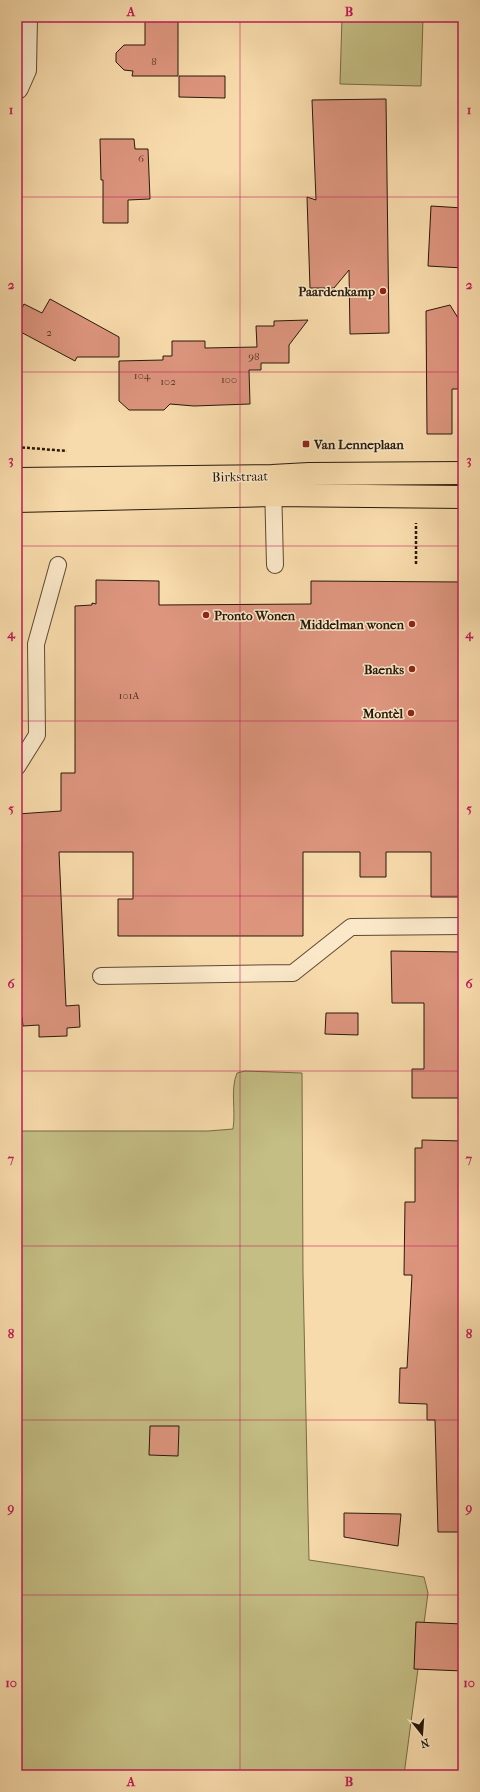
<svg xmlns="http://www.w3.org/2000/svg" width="480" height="1792" font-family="'IM FELL French Canon',serif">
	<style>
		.green { fill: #c4be84; stroke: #766c46 }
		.building { fill: #dd957e; stroke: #291909 }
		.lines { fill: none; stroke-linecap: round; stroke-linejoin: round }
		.lane-casing { stroke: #5d4a32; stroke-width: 18 }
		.street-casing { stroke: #5d4a32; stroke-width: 24 }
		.primary-casing { stroke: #291909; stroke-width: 24 }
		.path { stroke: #291909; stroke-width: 2.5; stroke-dasharray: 3 2; stroke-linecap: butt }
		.lane { stroke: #fae8c9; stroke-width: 16 }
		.street { stroke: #fae8c9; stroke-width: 22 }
		.primary { stroke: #f8dbac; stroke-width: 22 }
		.grid { fill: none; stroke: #c2185b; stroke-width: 1; stroke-opacity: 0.55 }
		.poi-dot { fill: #8f2418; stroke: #fae8c9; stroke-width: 1.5 }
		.labels { text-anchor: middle; stroke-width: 3; stroke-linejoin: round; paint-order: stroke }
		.number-label { font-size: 11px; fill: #563826 }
		.poi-label { font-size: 13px; font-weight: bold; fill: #291909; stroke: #fae8c9; text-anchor: end }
		.street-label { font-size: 13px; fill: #291909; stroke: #fae8c9 }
		.neatline { fill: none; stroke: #c2185b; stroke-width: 1.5 }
		.grid-label { font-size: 13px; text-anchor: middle; font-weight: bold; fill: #c2185b }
	</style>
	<rect width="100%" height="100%" fill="#f8dbac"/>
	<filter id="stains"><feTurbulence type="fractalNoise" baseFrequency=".005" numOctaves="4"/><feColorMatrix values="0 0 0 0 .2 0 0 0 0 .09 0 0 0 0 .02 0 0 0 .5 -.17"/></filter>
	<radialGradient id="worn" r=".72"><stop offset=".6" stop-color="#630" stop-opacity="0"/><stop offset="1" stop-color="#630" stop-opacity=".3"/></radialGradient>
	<path class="green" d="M342 17H423L421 86 340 84Z
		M245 1071 302 1073 303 1274 309 1560 424 1577 428 1593 404 1775H17V1131H208L233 1129C236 1110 230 1090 237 1073Z"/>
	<path class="building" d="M145 17H178V76H132L133 71 124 70 116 62V53L124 45H145Z
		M179 76H225V98L179 97Z
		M386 99 389 333 350 334 349 270 334 288H310L307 197 316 200 312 100Z
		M100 139H134L135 149H148L150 199 128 200V223H103V180H101Z
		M431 206 463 208V268L428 266Z
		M50 299 119 337V357H77L75 361 17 330V317L24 304 42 313Z
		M450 305 463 326V389H452V434H427L426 311Z
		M308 320 289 345V363H261V370H249L250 404 194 406 170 404 164 410H129L119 401V361L163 360V356H172V341H205V348L257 347 256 326H274V321Z
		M96 580 159 581V605L311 604V581L463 582V897H431V852H386V877H360V852H303V936H118V899H133V852H59L66 1006 79 1005 80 1027 67 1028V1036L39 1037V1025L23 1026 22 1017H17V814L61 811V773H75V606L92 605V603L96 604Z
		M391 951 463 952V1098H412V1069H424V1003H392Z
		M326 1013H358V1035L325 1034Z
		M422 1140 463 1141V1532H438L435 1420H427V1404L399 1403 400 1368H407L412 1275H404L405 1202H415V1148H422Z
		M150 1426H179L178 1456 149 1455Z
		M344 1513 401 1514 398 1546 344 1537Z
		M416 1622 463 1624V1671L414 1669Z"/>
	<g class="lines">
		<defs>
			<path id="lane" d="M273 484 275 565
				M17 767 37 735 36 644 58 565
				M101 976 293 973 351 927 463 926"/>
			<path id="street" d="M17 88 25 70 26 17"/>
			<path id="primary" d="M17 479 272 476 309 474 463 473
				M17 501 273 495 463 497"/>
		</defs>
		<use href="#lane" class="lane-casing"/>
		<use href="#street" class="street-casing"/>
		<use href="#primary" class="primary-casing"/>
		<path class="path" d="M17 447 67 451
			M416 564V523"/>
		<use href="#lane" class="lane"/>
		<use href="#street" class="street"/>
		<use href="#primary" class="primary"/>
	</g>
	<path class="grid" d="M240 17V1775M17 197H463M17 372H463M17 546H463M17 721H463M17 896H463M17 1071H463M17 1246H463M17 1420H463M17 1595H463"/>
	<g class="poi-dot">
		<circle cx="383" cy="291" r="4"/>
		<rect x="302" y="440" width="8" height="8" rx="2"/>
		<circle cx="206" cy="615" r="4"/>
		<circle cx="412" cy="624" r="4"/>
		<circle cx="412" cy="669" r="4"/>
		<circle cx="411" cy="713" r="4"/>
	</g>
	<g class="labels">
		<g class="number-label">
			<text x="154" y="65">8</text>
			<text x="141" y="162">6</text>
			<text x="49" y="336">2</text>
			<text x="254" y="360">98</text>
			<text x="142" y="379">104</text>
			<text x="229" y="383">100</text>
			<text x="168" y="385">102</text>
			<text x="129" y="699">101A</text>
		</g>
		<g class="poi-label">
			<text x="375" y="296">Paardenkamp</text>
			<text x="314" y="449" text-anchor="start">Van Lenneplaan</text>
			<text x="214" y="620" text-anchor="start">Pronto Wonen</text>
			<text x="404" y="629">Middelman wonen</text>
			<text x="404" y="674">Baenks</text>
			<text x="403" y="718">Montèl</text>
		</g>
		<g class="street-label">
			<text transform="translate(240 476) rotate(-1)" y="5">Birkstraat</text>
		</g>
	</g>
	<rect width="480" height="1792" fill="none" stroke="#f8dbac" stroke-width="44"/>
	<g transform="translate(422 1734) rotate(163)" stroke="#fae8c9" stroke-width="3" paint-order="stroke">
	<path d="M0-3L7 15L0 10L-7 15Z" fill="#291909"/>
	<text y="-6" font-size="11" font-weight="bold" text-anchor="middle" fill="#291909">N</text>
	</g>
	<rect x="22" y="22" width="436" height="1748" class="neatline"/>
	<g class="grid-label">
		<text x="131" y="16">A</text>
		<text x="349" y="16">B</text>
		<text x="11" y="114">1</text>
		<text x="469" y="114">1</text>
		<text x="11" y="289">2</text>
		<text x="469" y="289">2</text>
		<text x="11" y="464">3</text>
		<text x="469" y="464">3</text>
		<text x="11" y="638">4</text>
		<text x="469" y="638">4</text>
		<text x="11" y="813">5</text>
		<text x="469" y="813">5</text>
		<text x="11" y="988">6</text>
		<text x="469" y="988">6</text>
		<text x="11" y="1163">7</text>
		<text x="469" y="1163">7</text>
		<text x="11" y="1338">8</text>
		<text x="469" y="1338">8</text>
		<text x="11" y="1512">9</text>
		<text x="469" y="1512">9</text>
		<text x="11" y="1687">10</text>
		<text x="469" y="1687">10</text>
		<text x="131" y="1786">A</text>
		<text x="349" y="1786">B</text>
	</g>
	<rect width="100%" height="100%" filter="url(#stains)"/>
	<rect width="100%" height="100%" fill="url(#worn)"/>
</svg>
